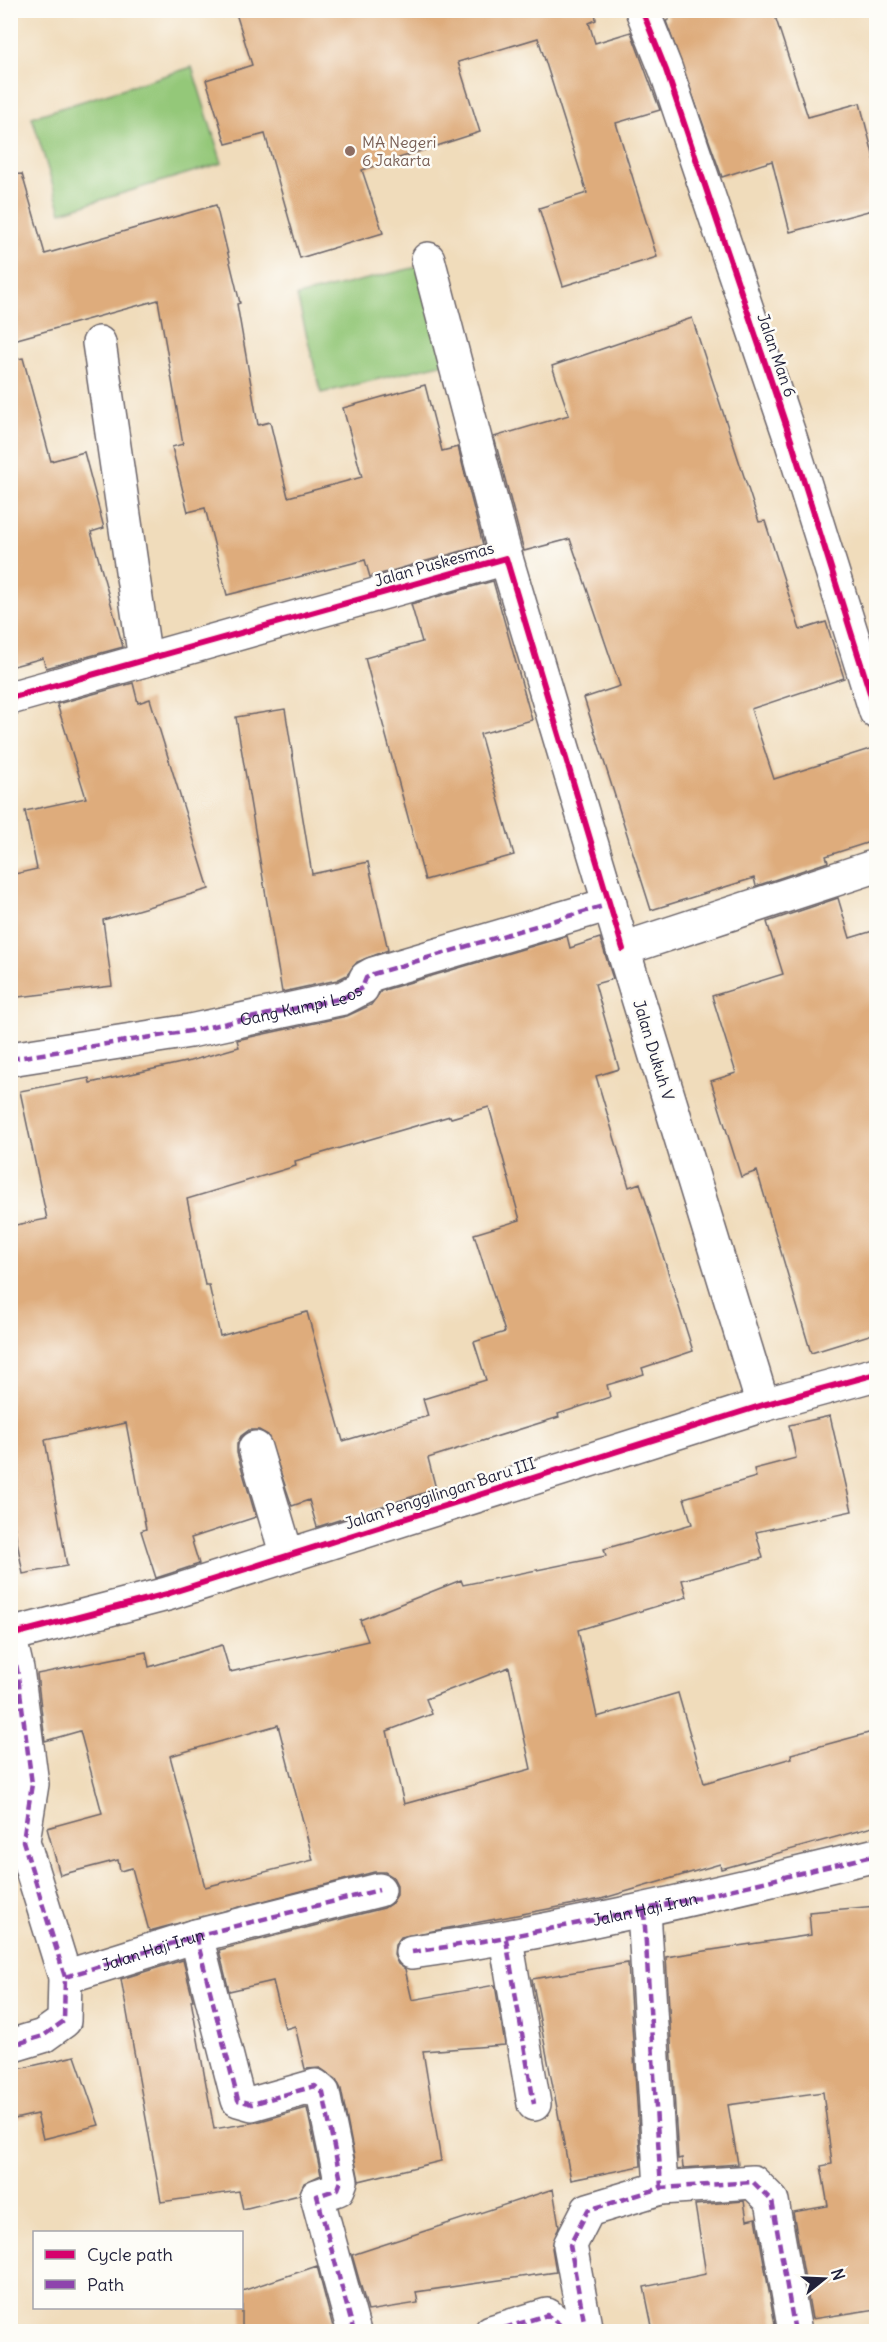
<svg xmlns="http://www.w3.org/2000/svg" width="887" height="2342" font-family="Delius,sans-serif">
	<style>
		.green { fill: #94c879; stroke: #5b755a; stroke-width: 1.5 }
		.building { fill: #deac7b; fill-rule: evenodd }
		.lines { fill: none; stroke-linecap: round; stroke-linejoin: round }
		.minor-casing { stroke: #6a6368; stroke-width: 36 }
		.minor { stroke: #fff; stroke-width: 33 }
		.quiet { stroke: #8e44ad; stroke-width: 4.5; stroke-dasharray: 9 4.5; stroke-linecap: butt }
		.cycleway-casing { stroke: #fdfcf7; stroke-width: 10 }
		.cycleway { stroke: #d6006c; stroke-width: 6 }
		.education-dot { fill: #8d6e63; stroke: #fdfcf7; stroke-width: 2 }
		.labels { text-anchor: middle; stroke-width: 5; stroke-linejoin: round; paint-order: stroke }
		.education-label { font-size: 16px; fill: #785e54; stroke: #fdfcf7; text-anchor: start }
		.street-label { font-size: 16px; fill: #22223b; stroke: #fdfcf7 }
	</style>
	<rect width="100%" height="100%" fill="#fdfcf7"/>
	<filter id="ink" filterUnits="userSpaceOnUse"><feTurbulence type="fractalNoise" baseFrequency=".0167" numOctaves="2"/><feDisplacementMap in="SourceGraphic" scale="12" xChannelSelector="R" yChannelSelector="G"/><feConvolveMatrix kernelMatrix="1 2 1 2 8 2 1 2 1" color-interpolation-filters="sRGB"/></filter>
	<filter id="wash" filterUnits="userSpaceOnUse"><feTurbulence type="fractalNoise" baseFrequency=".008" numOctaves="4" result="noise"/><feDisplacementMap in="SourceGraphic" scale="24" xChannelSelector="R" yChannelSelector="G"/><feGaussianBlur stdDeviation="1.35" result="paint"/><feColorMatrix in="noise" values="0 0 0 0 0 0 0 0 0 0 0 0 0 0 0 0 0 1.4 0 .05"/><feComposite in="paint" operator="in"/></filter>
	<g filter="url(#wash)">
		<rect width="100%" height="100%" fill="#f0dcbb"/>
		<path class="green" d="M192 67 222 163 61 212 32 117Z
			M430 264 453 361 321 393 297 296Z"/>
		<g id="blocks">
			<path class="building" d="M235 10H595L596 20 589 23 595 43 631 32 660 110 616 123 657 257 563 286 539 208 587 193 538 38 458 62 480 132 362 170 383 233 300 258 265 134 226 144 206 80 252 65Z
				M666 10H773L808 117 860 103 876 166V209L790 232 772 161 722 177 666 21 669 20Z
				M22 174 45 254 216 205 240 303 237 304 258 425 270 422 288 497 362 477 343 408 425 385 442 451 458 447 483 545 370 577 365 560 227 595 205 508 188 512 172 447 183 444 158 300 10 341V175Z
				M692 318 759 522 765 521 800 630 826 622 844 678 751 709 774 779 876 747V840L826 856 828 862 756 886 754 878 651 910 584 698 620 686 570 539 524 551 494 437 569 415 552 366Z
				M23 358 51 461 84 452 104 528 91 532 123 647 46 668 43 658 10 667V360Z
				M493 581 532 720 480 734 514 855 425 880 365 658 422 642 411 604Z
				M133 683 138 703 150 699 209 889 103 920 112 986 10 998V875L37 869 25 811 86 798 57 704Z
				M285 709 312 874 368 862 388 950 357 962 347 975 337 980 282 992 236 717Z
				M838 898 850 938 876 930V1333L811 1353 757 1171 741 1177 711 1081 736 1073 712 996 783 974 767 922Z
				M567 936 570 948 600 938 613 979 595 984 619 1069 596 1076 629 1187 640 1183 693 1351 642 1368 644 1374 607 1385 610 1397 558 1414 559 1417 428 1458 436 1489 317 1527 309 1500 292 1506 268 1435 259 1430H249L241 1436 237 1444V1453L256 1517 191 1538 199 1564 156 1578 141 1531 146 1529 126 1423 45 1440 67 1566 23 1574 10 1503V1226L47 1219 20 1091 89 1078 90 1083 190 1061 239 1047 237 1040 347 1016 371 1005 381 991ZM489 1107 520 1220 474 1234 505 1332 474 1342 486 1380 423 1399 428 1416 343 1441 307 1312 220 1336 209 1285H205L187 1199 296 1166 295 1161 450 1116 451 1118Z
				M830 1416 852 1511 756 1532 763 1558 682 1580 687 1597 578 1630 597 1717 678 1693 704 1783 792 1758 791 1754 876 1731V1826L721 1869 720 1864 601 1899 401 1937 395 1945 394 1955 398 1964 405 1969 412 2000 495 1985 505 2045 423 2051 441 2161 359 2181 341 2089 336 2079 320 2068 305 2069 295 2026 285 2029 273 1981 229 1991 219 1950 384 1908 392 1903 397 1895V1885L393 1877 385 1872H374L149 1931 132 1868 120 1871 118 1860 60 1875 47 1828 102 1813 80 1731 45 1741 37 1674 146 1652 149 1667 222 1645 230 1672 368 1641 360 1620 461 1580 463 1585 606 1556 604 1549 692 1524 684 1498 756 1477 754 1469 796 1458 789 1425ZM509 1667 531 1769 404 1804 387 1731 432 1714 426 1699ZM278 1725 313 1860 205 1887 170 1756Z
				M876 1906V2309L812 2319 793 2212 828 2206 821 2166 832 2164 823 2092 728 2105 738 2164 683 2168 682 2158 678 2159 666 1957 811 1935 809 1912Z
				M183 1960 193 2000H191L214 2129 257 2122 307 2108 321 2175 304 2183 299 2195 243 2209 239 2191 161 2202 121 1979Z
				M628 1963 641 2166 571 2180 532 1979Z
				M75 2056 99 2125 43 2139 37 2114 10 2120V2071Z
				M553 2189 559 2226 552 2248 556 2272 416 2292 418 2303 368 2311 352 2255Z
				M744 2201 747 2220 756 2218 775 2325 732 2331H653L644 2287 706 2274 695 2205Z
				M317 2266 334 2331H242V2291Z"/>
		</g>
	</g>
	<g filter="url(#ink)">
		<use href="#blocks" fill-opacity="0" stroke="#6a6368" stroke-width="1.5"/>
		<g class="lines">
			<defs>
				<g id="minor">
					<path d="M642 10 666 70 791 440 876 712"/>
					<path d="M428 259 506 558"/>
					<path d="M99 343 145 660"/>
					<path d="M10 698 506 558 623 949"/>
					<path id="s1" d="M10 1059 190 1031 343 998 362 988 366 978 373 974 610 904"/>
					<path d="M763 1405 623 949 876 866"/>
					<path d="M255 1448 287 1556"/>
					<path d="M10 1635 167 1594 763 1405 876 1374"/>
					<path d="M10 1639 17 1669 32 1784 23 1841 65 1977 64 2021 43 2036 10 2046"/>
					<path d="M644 1911 661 2188"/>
					<path d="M196 1936 238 2100 252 2104 315 2086 323 2093 341 2181 338 2189 317 2196 354 2332"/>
					<path d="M506 1939 534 2104"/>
					<path id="s2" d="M412 1952C569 1930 722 1892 876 1855"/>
					<path d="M65 1977 196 1936 379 1890"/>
					<path d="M491 2332 547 2315 559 2324 561 2332"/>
					<path d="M586 2332 570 2245 588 2210 661 2188 753 2182 772 2201 795 2332"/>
				</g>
			</defs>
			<use href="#minor" class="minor-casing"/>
			<use href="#minor" class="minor"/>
			<g class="quiet">
				<path d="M10 1059 190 1031 343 998 362 988 366 978 373 974 610 904"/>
				<path d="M10 1639 17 1669 32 1784 23 1841 65 1977 64 2021 43 2036 10 2046"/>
				<path d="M644 1911 661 2188"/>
				<path d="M196 1936 238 2100 252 2104 315 2086 323 2093 341 2181 338 2189 317 2196 354 2332"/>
				<path d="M506 1939 534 2104"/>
				<path d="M412 1952C569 1930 722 1892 876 1855"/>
				<path id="s3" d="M65 1977 196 1936 379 1890"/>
				<path d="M491 2332 547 2315 559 2324 561 2332"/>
				<path d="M586 2332 570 2245 588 2210 661 2188 753 2182 772 2201 795 2332"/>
			</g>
			<defs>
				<path id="cycleway" d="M642 10 666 70 791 440 876 712
					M10 698 506 558 623 949
					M10 1635 167 1594 763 1405 876 1374"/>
			</defs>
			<use href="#cycleway" class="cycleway-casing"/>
			<use href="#cycleway" class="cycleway"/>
		</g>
	</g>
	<circle class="education-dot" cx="350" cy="151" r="6"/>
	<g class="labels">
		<g class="education-label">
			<text x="362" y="148">MA Negeri<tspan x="362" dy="18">6 Jakarta</tspan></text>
		</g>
		<g class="street-label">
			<text transform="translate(777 355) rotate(71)" y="6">Jalan Man 6</text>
			<text transform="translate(434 564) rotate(-16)" y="6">Jalan Puskesmas</text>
			<text dy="6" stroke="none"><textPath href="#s1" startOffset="296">Gang Kumpi Leos</textPath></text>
			<text transform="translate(654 1050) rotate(73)" y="6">Jalan Dukuh V</text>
			<text transform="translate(440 1493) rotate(-18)" y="6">Jalan Penggilingan Baru III</text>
			<text dy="6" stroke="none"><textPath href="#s2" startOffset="237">Jalan Haji Irun</textPath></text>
			<text dy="6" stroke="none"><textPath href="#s3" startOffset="92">Jalan Haji Irun</textPath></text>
		</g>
	</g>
	<rect width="887" height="2342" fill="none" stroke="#fdfcf7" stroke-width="36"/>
	<rect x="33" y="2231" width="210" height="78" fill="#fdfcf7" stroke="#a5a5ac" stroke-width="1.5"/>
	<rect x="45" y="2250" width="30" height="9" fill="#d6006c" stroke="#a5a5ac" stroke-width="1.5"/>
	<text x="87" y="2261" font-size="18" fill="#22223b">Cycle path</text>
	<rect x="45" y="2280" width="30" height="9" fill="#8e44ad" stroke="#a5a5ac" stroke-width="1.5"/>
	<text x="87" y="2291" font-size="18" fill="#22223b">Path</text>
	<g transform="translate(824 2279) rotate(72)" stroke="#fdfcf7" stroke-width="4.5" paint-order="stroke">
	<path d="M0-4.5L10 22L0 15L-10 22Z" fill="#22223b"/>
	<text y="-9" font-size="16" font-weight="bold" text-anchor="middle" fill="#22223b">N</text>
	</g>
</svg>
